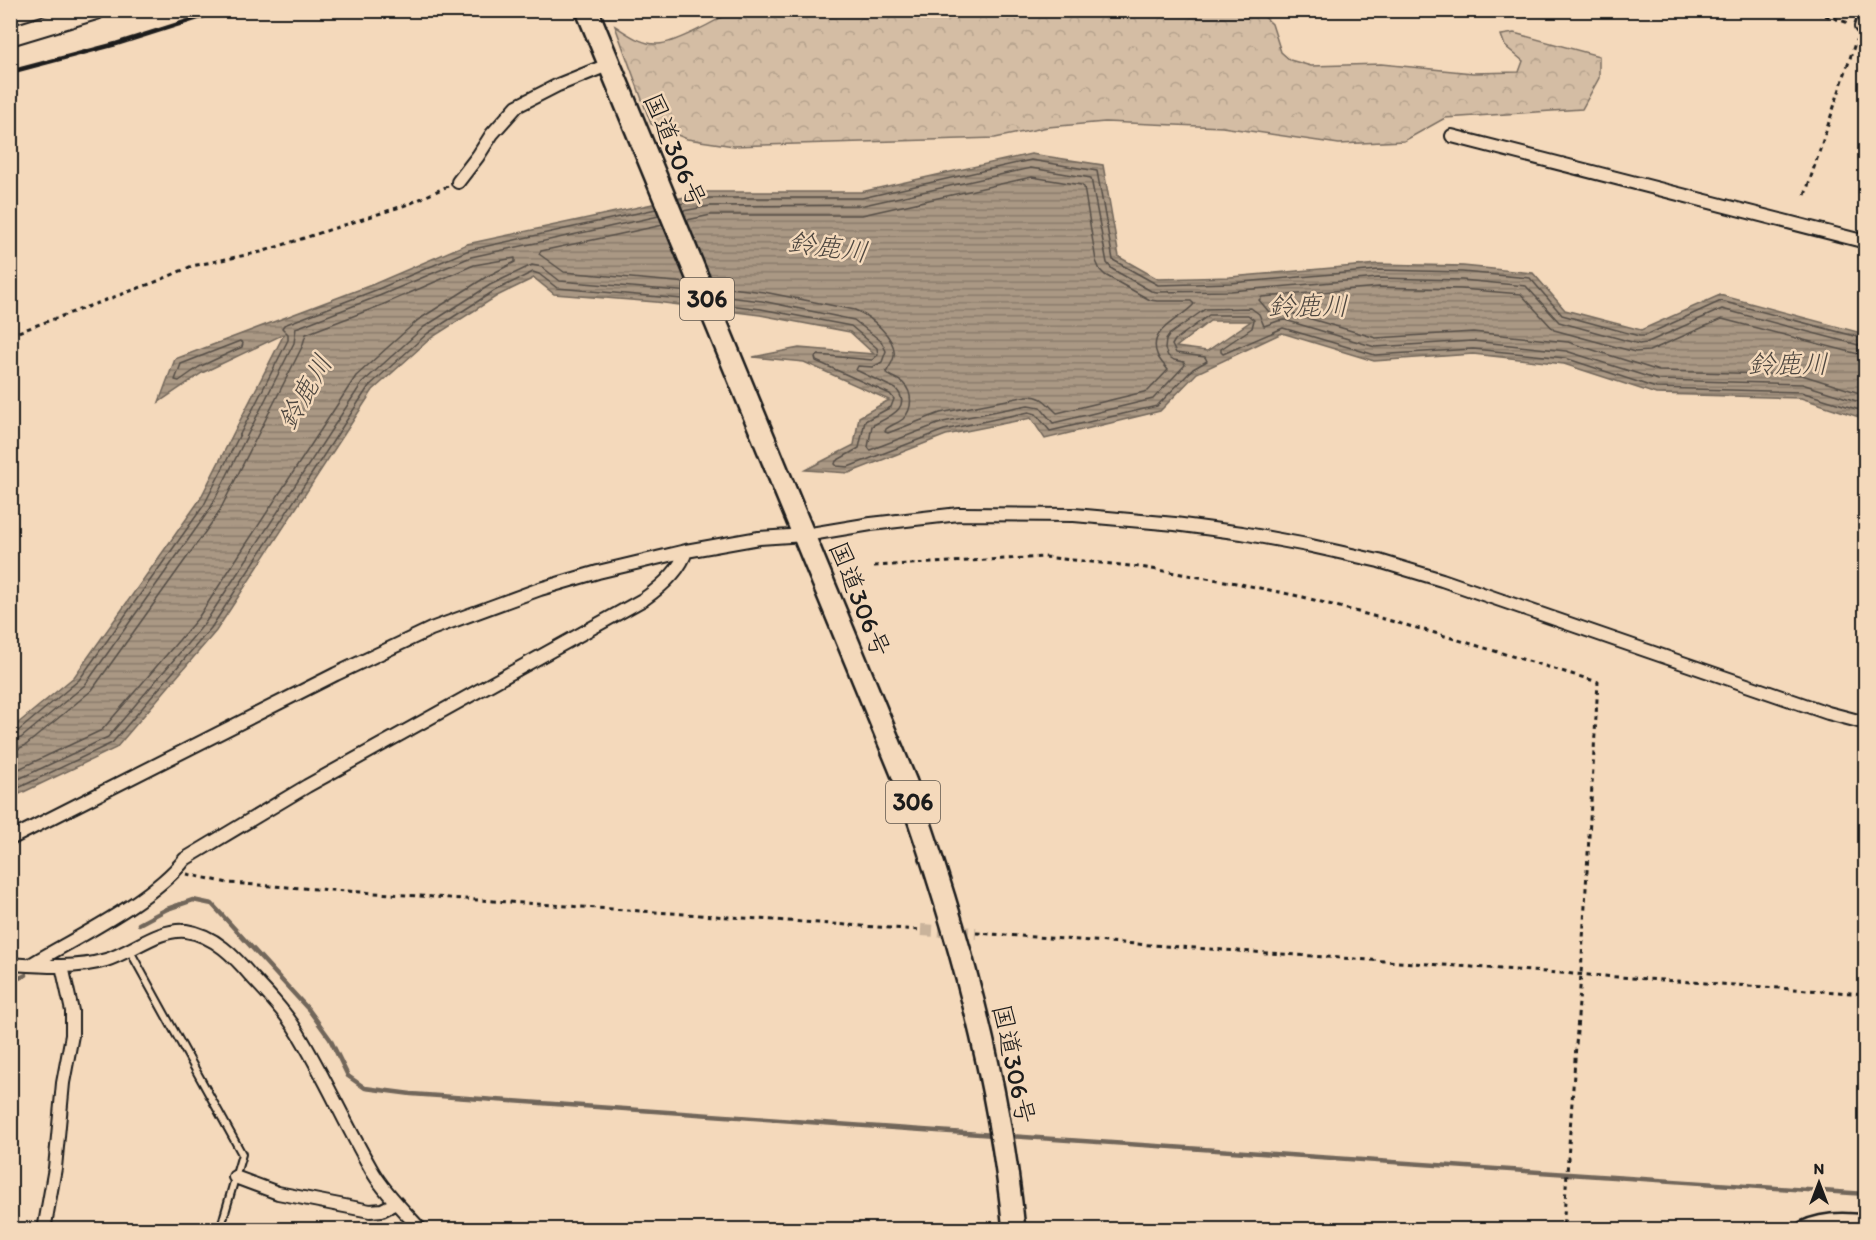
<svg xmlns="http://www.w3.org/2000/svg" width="1876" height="1240" font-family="Itim,'Klee One',sans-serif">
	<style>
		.forest { fill: url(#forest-crowns); stroke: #786c60; stroke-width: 1.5 }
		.water { fill: url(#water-rules); stroke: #71665a; stroke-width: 1.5; fill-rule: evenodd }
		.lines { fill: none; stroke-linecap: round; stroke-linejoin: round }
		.shore { stroke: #554e46; stroke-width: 1.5 }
		.stream { stroke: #71665a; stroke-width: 4.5 }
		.street-tunnel { stroke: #c9b39b; stroke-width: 12; stroke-dasharray: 12 6; stroke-linecap: butt }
		.lane-casing { stroke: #1c1c1c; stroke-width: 10 }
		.street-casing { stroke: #1c1c1c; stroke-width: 16 }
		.secondary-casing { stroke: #1c1c1c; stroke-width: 21 }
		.primary-casing { stroke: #1c1c1c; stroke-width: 22 }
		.highway-casing { stroke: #1c1c1c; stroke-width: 26 }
		.path { stroke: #1c1c1c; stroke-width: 3; stroke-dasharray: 4.5 4.5; stroke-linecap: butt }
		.lane { stroke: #f4d9bb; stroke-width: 6 }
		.street { stroke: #f4d9bb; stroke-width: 12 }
		.secondary { stroke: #f4d9bb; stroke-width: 16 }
		.primary { stroke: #f4d9bb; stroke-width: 18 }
		.highway { stroke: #f4d9bb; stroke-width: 21 }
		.rail { stroke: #1c1c1c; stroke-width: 4.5 }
		.labels { text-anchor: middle; stroke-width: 5; stroke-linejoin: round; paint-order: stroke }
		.shield { fill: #f4d9bb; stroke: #5d554c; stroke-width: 1.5 }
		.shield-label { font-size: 24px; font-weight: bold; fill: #1c1c1c }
		.street-label { font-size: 26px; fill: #1c1c1c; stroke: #f4d9bb }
		.water-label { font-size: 27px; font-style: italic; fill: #4e4740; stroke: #f4d9bb }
	</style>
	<defs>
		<pattern id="forest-crowns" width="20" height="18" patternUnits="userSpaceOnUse" patternTransform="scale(1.5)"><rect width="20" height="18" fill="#d4bda4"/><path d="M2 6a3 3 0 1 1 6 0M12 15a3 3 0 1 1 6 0" fill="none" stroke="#b5a28d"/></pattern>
		<pattern id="water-rules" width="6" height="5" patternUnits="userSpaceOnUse" patternTransform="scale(1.5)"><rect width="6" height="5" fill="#aa9884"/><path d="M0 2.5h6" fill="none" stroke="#8a7b6b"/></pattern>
	</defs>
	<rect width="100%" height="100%" fill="#f4d9bb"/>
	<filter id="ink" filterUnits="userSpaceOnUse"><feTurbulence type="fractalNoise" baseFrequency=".0167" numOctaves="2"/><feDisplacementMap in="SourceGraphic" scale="12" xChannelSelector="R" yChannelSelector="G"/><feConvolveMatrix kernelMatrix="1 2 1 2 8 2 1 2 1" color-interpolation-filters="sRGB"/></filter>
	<g filter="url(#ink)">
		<path class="forest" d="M731 11H1258L1272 24 1281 52 1290 60 1311 66 1381 64 1473 73 1519 72 1523 61 1505 46 1501 35 1514 33 1599 56V78L1582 109 1445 118 1404 141 1339 144 1222 127 1105 122 1048 127 995 138 734 146 687 139 651 124 615 26C628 34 642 45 658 44 673 44 719 20 731 11Z"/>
		<path class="water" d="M1031 154 1103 165 1119 257 1158 279 1230 277 1378 264 1463 266 1533 273 1565 310 1641 330 1720 295 1865 334V419L1801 398 1656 394 1564 364 1473 354 1374 361 1282 333 1197 373 1160 411 1045 439 1031 418 946 435 849 473 805 470 854 445 859 417 889 400 804 362 753 357 799 348 874 354 850 332 760 315 656 302 554 294 534 278 497 296 431 338 373 390 216 631 116 748 11 798V729L74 677 199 501 284 334 202 373 159 402 175 359 374 284 467 244 708 192H861ZM1210 321H1251L1207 351 1176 347Z"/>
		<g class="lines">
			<path class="shore" d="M680 204 709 198H862L1031 160 1097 171 1113 260 1158 285 1231 283 1378 270 1462 272 1530 278 1562 315 1639 336H1644L1721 301 1866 339
				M683 211 710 206 864 205 1031 168 1091 178 1107 263 1112 269 1151 291 1157 292 1231 291 1378 278 1462 280 1526 286 1559 322 1639 344 1646 343 1722 309 1866 347
				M687 220 711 215H862L1032 177 1081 185 1084 187 1096 261 1100 270 1105 275 1150 300 1157 301H1191L1194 304C1182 319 1147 329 1157 354 1159 361 1165 365 1168 370L1148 391 1057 413C1047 404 1043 395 1027 396L940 413 888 433 885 432 886 429C891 425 898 423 903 419 913 409 913 393 903 383 898 379 891 377 886 373 888 368 893 363 894 356 897 338 870 316 855 310L764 292 714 286
				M663 225 541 251 539 254 564 272 687 283
				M718 296 762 301 854 320 881 341 886 351 882 362 873 367 858 366 856 370 896 389C914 409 885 418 872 426L868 447 870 450 943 422 1028 405 1040 407 1053 423 1153 399 1185 365 1184 362 1174 360 1168 356 1165 349 1166 340 1170 334 1205 309 1251 308 1259 314 1264 326 1278 321 1285 320 1375 347 1473 341 1566 351 1658 380 1802 384 1866 404
				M721 304 761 309 851 326 877 348 878 355 872 360 818 355 815 357 816 361 890 394 894 399 891 407 865 421 859 448 836 461 835 464 837 466 848 467 944 430 1029 412 1036 414 1050 431 1157 406 1193 369 1207 361 1205 357 1176 353 1172 345 1175 340 1209 315H1248L1254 320 1252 328 1221 349V352L1223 354 1283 328 1375 355 1473 349 1565 358 1656 388 1801 392 1866 412
				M240 341 243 343 242 347 199 367 179 381 175 380 181 364Z
				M1866 356 1722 319 1649 351 1635 352 1554 330 1521 294 1461 289 1379 287 1262 297 1259 300 1270 313 1287 312 1376 338 1473 332 1568 342 1659 371 1802 375 1866 395
				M10 733 17 732 79 680 204 505 288 340V334L282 328 284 325 376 290 469 250 656 209
				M10 741 21 738 85 685 210 509 294 343 296 328 379 296 471 257 659 216
				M10 750 18 749 26 745 92 690 218 514 302 347 306 334 382 305 474 265 515 258V262L486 277 418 320 356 376 198 618 102 730 10 773
				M10 783 108 737 205 623 362 383 424 327 490 285 532 265 542 267 560 281 691 292
				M10 792 112 743 211 628 369 386 428 333 494 291 533 272 539 274 557 288 694 300"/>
			<path class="stream" d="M139 924 167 909 193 900 212 904 309 1010 330 1039 348 1076 365 1088 411 1094 994 1135
				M10 982 26 975
				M1008 1136 1866 1194"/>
			<path class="street-tunnel" d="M921 930 976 933"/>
			<defs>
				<path id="lane" d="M130 951 242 1154 220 1230"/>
				<path id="street" d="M1861 27 1866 13
					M1452 136 1866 242
					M458 182 478 156 492 134 517 106 558 85 610 64
					M10 839 336 674 431 629 540 589 598 572 686 551 759 538 805 535 871 524 959 514 1074 515 1175 524 1242 533 1307 545 1379 561 1442 580 1828 713 1866 723
					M10 964C41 966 76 969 106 960 132 952 159 928 186 931 214 935 235 957 252 977 268 994 286 1013 298 1033 326 1079 347 1128 374 1174 387 1195 405 1212 421 1230
					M30 965C77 937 152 901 185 859L307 786 644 599C661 587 680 571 686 551
					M235 1177 278 1193 370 1211 382 1210 396 1203
					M44 1230 55 1168 63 1083 72 1035V1011L62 966"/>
				<path id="secondary" d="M1804 1230C1822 1221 1846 1221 1866 1224"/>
				<path id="primary" d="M10 36 96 10"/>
				<path id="highway" d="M587 10 906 783C957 928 999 1076 1014 1230"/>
			</defs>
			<use href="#lane" class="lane-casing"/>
			<use href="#street" class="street-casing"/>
			<use href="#secondary" class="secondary-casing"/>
			<use href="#primary" class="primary-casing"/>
			<use href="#highway" class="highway-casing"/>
			<path class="path" d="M1808 10 1849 23
				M1805 195 1856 40
				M10 335 158 281 192 266 261 252 409 204 448 186
				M874 566 1044 557 1140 567 1236 583 1303 597 1435 633 1598 682 1581 974 1563 1230
				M187 874 228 883 921 930
				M976 933 1866 994"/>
			<use href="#lane" class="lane"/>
			<use href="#street" class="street"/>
			<use href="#secondary" class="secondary"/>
			<use href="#primary" class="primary"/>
			<use href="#highway" class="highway"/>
			<path class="rail" d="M10 72 116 44 223 10"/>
		</g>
	</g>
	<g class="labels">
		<g class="shield">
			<rect x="680" y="278" width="54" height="42" rx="4.5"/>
			<rect x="886" y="781" width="54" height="42" rx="4.5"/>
		</g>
		<g class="shield-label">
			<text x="707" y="307">306</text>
			<text x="913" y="810">306</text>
		</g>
		<g class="street-label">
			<text transform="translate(675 150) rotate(67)" y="9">国道306号</text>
			<text transform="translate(860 599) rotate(68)" y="9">国道306号</text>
			<text transform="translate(1014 1064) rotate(78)" y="9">国道306号</text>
		</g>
		<g class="water-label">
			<text transform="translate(828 247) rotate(8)" y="9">鈴鹿川</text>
			<text x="1308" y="315">鈴鹿川</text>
			<text x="1788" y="373">鈴鹿川</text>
			<text transform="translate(305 392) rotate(-60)" y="9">鈴鹿川</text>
		</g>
	</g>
	<rect width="1876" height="1240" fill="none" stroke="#f4d9bb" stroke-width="36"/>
	<rect x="18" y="18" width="1840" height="1204" fill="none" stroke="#1c1c1c" stroke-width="2" filter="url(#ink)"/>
	<g transform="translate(1819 1183)" stroke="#f4d9bb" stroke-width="4.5" paint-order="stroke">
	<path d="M0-4.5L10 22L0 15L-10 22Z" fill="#1c1c1c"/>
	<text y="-9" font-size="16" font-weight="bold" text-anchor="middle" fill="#1c1c1c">N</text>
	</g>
</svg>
